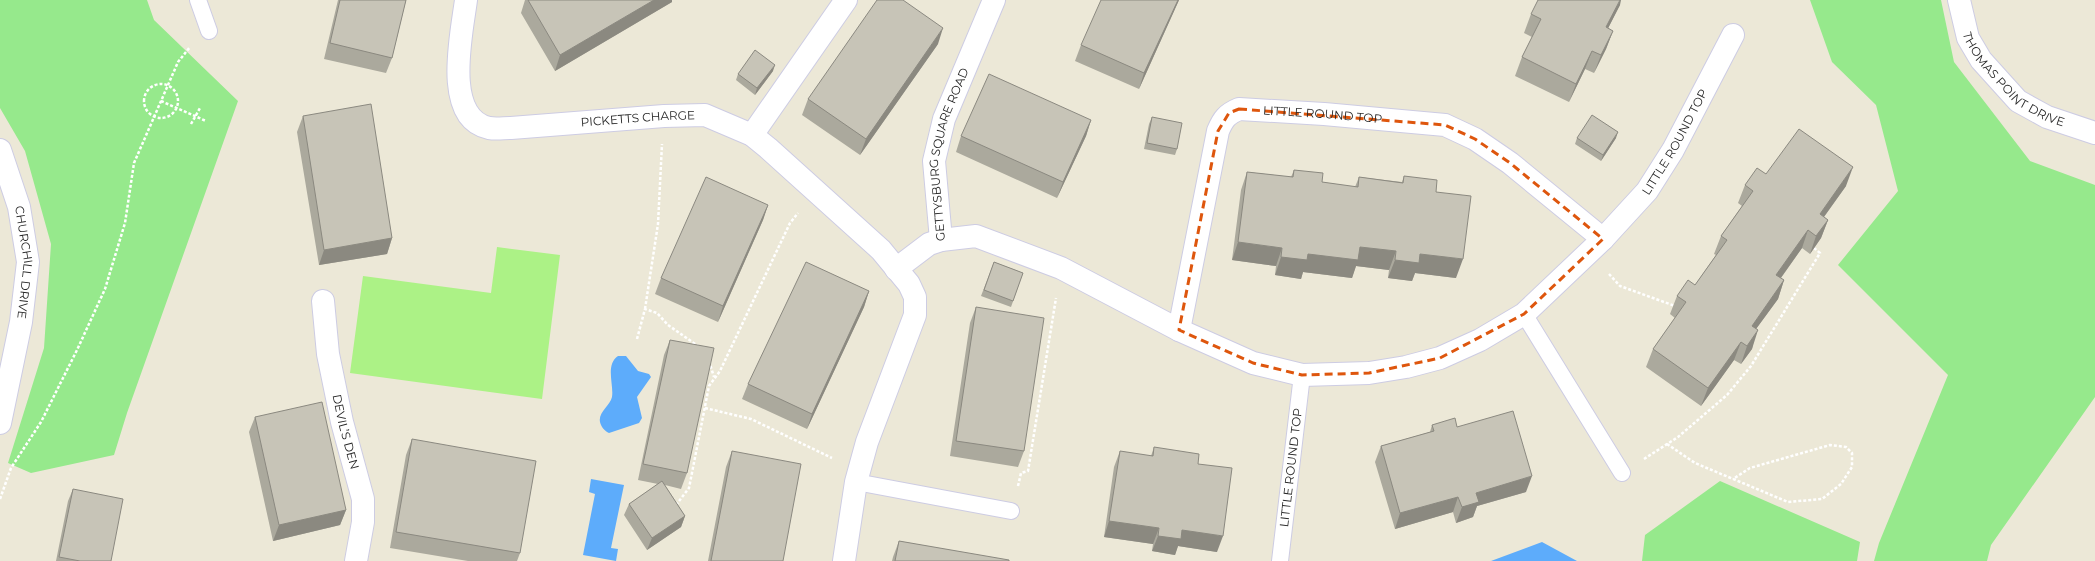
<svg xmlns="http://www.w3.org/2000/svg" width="2095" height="561" font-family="Montserrat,sans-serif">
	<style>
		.green { fill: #96e98c }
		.pitch { fill: #acf286 }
		.water { fill: #5dacfb }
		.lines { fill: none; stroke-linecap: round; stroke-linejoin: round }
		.lane-casing { stroke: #cdcce3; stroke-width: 18 }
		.street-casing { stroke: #cdcce3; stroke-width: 24 }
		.path { stroke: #fff; stroke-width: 2.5; stroke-dasharray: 3 2; stroke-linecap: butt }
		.lane { stroke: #fff; stroke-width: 16 }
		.street { stroke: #fff; stroke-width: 22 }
		.wall { fill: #aba99d }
		.shaded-wall { fill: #8b8980 }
		.building { fill: #c7c4b7; stroke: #8b8980 }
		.marked { fill: none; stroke: #de560d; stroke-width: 3; stroke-dasharray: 8 5; stroke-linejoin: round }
		.labels { text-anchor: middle; stroke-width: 3; stroke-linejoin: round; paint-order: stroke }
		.street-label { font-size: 12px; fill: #272727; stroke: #fff }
	</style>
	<rect width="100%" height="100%" fill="#ece8d7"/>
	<path class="green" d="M0 0H147L154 20 238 101 127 413 114 455 31 473 8 463 44 348 51 244 25 151 0 108Z
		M1810 0H1941L1954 62 2030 161 2095 185V397L1991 545 1987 561H1874L1879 543 1948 375 1838 265 1898 191 1876 105 1832 62Z
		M1720 481 1860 542 1857 561H1642L1645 535Z"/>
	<path class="pitch" d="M497 247 560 255 542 399 350 373 363 276 491 293Z"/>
	<path class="water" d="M618 356H626L638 371 649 374 651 377 637 397 642 418 639 423 609 433C605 431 601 427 600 422 598 412 610 406 612 397 614 384 605 365 618 356Z
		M591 479 624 485 611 548 618 549 616 561 583 555 595 494 589 492Z
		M1542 542 1577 561H1491Z"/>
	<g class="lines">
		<defs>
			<g id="lane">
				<path d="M198 0 209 31"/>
				<path d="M1524 314 1622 473"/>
				<path d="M856 482 1011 511"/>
				<path id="s1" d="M1280 561 1302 375"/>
			</g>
			<g id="street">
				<path id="s2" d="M466 0C462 32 442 118 489 128 496 129 504 128 511 128L664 116 705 115 752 135 768 148 881 250 909 284 915 297V315L867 442 856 482 844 561"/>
				<path id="s3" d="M1959 0 1968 38 1981 60 2018 101 2047 117 2095 133"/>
				<path d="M752 135 846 0"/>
				<path id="s4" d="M0 150 19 207 28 262 21 322 0 423"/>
				<path id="s5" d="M941 240 934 161 944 119 994 0"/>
				<path id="s6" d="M896 269 929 244 941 240 976 236 1061 268 1179 330 1253 363 1302 375 1369 373 1406 367 1440 358 1480 340 1524 314 1603 239 1647 191 1673 150 1733 35"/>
				<path id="s7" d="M323 301 328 354 342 422 363 499V522L356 561"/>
				<path id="s8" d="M1179 330 1218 131C1223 119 1227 114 1239 109L1324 114 1445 125 1475 139 1510 163 1603 239"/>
			</g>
		</defs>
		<use href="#lane" class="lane-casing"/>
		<use href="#street" class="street-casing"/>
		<path class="path" d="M144 101a17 17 0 1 1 34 0a17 17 0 1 1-34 0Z
			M161 101 206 121
			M191 124 200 108
			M1609 274 1620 286 1675 306
			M645 309 658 224 662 144
			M637 339 645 309 657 313 668 325 698 346
			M709 361 714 377
			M705 408 751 419 832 458
			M1667 444 1695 463 1788 502 1822 499 1841 484 1852 467V453L1846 447 1830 445 1750 468 1733 479
			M1644 459 1678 437 1727 395 1751 366 1820 253 1814 248
			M1018 486 1021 473 1028 471 1056 298
			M0 499 11 468 41 422 77 350 105 289 125 223 134 163 178 62 190 47
			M676 505 689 488 709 386 720 371 790 223 798 213"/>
		<use href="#lane" class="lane"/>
		<use href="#street" class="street"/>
	</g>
	<path class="wall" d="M338 0H406L392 58 386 73 324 59Z
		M525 0H672V2L555 71 521 13Z
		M1179 0 1139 89 1075 61 1081 45Z
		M1620 5 1608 28 1613 31 1606 49 1594 73 1585 69 1569 102 1515 76 1522 57 1532 37 1524 33 1531 14Z
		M938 44 860 155 802 115 808 99Z
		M773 71 755 95 736 80 738 74Z
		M303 116 392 238 387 254 319 265 297 132Z
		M1152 117 1177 149 1175 155 1144 149 1149 124Z
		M1091 120 1086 136 1057 198 956 152 961 136Z
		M1577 138H1616L1601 161 1575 144Z
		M1294 170 1322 182 1355 187 1359 177 1402 182 1404 176 1436 192 1456 278 1415 273 1412 281 1388 278 1389 270 1356 266 1352 278 1303 272 1301 279 1275 275 1276 266 1232 260 1241 190 1247 172 1291 177Z
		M1766 174 1846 186 1824 217 1828 220 1821 238 1810 254 1802 248 1781 278 1784 280 1778 299 1756 329 1752 349 1741 364 1734 360 1701 406 1646 367 1653 349 1675 318 1670 314 1677 296 1695 285 1716 255 1714 254 1721 236 1742 206 1738 203 1745 185Z
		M768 205 763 220 718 322 655 294 661 278Z
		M994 262 1023 273 1011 307 981 296Z
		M869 291 864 307 807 429 742 399 748 384Z
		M976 307 1024 451 1018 467 950 456 970 323Z
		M670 340 687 473 681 489 665 485 685 516 681 527 647 550 624 515 629 504 658 484 638 480 664 355Z
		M255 417 346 510 340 525 273 541 249 432Z
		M1432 425 1457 427 1526 492 1477 506 1473 517 1456 523 1453 512 1395 529 1375 462 1381 446 1430 432Z
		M412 439 520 553 517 561H468L390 548 406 455Z
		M1154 447 1198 464 1217 552 1178 546 1175 555 1152 551 1153 544 1104 537 1114 467 1120 451 1151 456Z
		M732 451 783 561H708L726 467Z
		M73 489 111 561H56L68 501Z
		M899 541 1009 561H892L893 557Z"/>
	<path class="shaded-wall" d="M654 0H672V2L555 71 560 55Z
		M1178 0H1179L1139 89 1144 73Z
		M1620 0H1621L1620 5 1599 46 1606 27Z
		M943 28 938 44 860 155 866 139Z
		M1613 31 1606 49 1594 73 1601 55Z
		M1592 51 1585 69 1569 102 1576 84Z
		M775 65 773 71 755 95 757 88Z
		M1091 120 1086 136 1057 198 1063 182Z
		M1618 132 1616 138 1601 161 1603 155Z
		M1853 167 1846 186 1813 232 1820 214Z
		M768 205 763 220 718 322 723 306Z
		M1828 220 1821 238 1810 254 1816 236Z
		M1808 230 1802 248 1770 293 1776 275Z
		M392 238 387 254 319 265 324 250Z
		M1238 242 1282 248 1276 266 1232 260Z
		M1360 247 1396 251 1389 270 1356 266 1352 278 1303 272 1301 279 1275 275 1281 257Z
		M1420 254 1463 259 1456 278 1415 273 1412 281 1388 278 1395 260Z
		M1784 280 1778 299 1745 344 1752 326Z
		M869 291 864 307 807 429 812 414Z
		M1758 330 1752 349 1741 364 1747 346Z
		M1741 342 1734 360 1701 406 1708 388Z
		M1532 476 1526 492 1477 506 1473 517 1456 523 1462 507 1476 493Z
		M1458 497 1453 512 1395 529 1400 513Z
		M346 510 340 525 273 541 279 525Z
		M685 516 681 527 647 550 652 538Z
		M1109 521 1159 528 1153 544 1104 537Z
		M1182 530 1223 536 1217 552 1178 546 1175 555 1152 551 1158 536Z"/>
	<path class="building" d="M340 0H406L392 58 330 43Z
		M528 0H654L560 55Z
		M877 0H903L943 28 866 139 808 99Z
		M1101 0H1178L1144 73 1081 45Z
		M1538 0H1620L1606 27 1613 31 1601 55 1592 51 1576 84 1522 57 1541 19 1531 14Z
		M755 50 775 65 757 88 738 74Z
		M989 74 1091 120 1063 182 961 136Z
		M371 104 392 238 324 250 303 116Z
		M1592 115 1618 132 1603 155 1577 138Z
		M1152 117 1182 123 1177 149 1147 143Z
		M1799 129 1853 167 1820 214 1828 220 1816 236 1808 230 1776 275 1784 280 1752 326 1758 330 1747 346 1741 342 1708 388 1653 349 1686 302 1677 296 1688 280 1695 285 1727 240 1721 236 1753 191 1745 185 1757 168 1766 174Z
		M1294 170 1323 173 1322 182 1358 187 1359 177 1403 183 1404 176 1437 180 1436 192 1471 196 1463 259 1420 254 1419 263 1395 260 1396 251 1360 247 1358 260 1308 254 1307 260 1281 257 1282 248 1238 242 1247 172 1293 177Z
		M706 177 768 205 723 306 661 278Z
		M806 262 869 291 812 414 748 384Z
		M994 262 1023 273 1013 301 984 290Z
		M976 307 1044 318 1024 451 956 441Z
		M670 340 714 348 687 473 643 464Z
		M322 402 346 510 279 525 255 417Z
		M1513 411 1532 476 1476 493 1479 502 1462 507 1458 497 1400 513 1381 446 1434 431 1432 425 1455 418 1457 427Z
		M412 439 536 461 520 553 396 532Z
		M1154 447 1199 454 1198 464 1232 468 1223 536 1182 530 1181 539 1158 536 1159 528 1109 521 1120 451 1153 456Z
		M732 451 801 464 783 561H711Z
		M662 481 685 516 652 538 629 504Z
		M73 489 123 499 111 561H80L59 557Z
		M899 541 1009 560V561H895Z"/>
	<path class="marked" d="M1239 109 1445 125 1475 139 1510 163 1603 239 1524 314 1440 358 1369 373 1302 375 1253 363 1179 330 1218 131 1229 113Z"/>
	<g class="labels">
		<g class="street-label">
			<text dy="4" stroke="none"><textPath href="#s3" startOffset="102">THOMAS POINT DRIVE</textPath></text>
			<text dy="4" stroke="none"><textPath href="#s8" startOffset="318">LITTLE ROUND TOP</textPath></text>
			<text dy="4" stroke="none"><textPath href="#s2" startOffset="291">PICKETTS CHARGE</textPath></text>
			<text dy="4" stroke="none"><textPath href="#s6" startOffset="910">LITTLE ROUND TOP</textPath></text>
			<text dy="4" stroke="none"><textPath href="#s5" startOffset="88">GETTYSBURG SQUARE ROAD</textPath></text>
			<text dy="4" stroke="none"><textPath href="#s4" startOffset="116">CHURCHILL DRIVE</textPath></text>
			<text dy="4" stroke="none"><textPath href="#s7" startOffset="133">DEVIL’S DEN</textPath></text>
			<text dy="4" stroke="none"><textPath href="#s1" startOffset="94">LITTLE ROUND TOP</textPath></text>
		</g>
	</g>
</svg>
